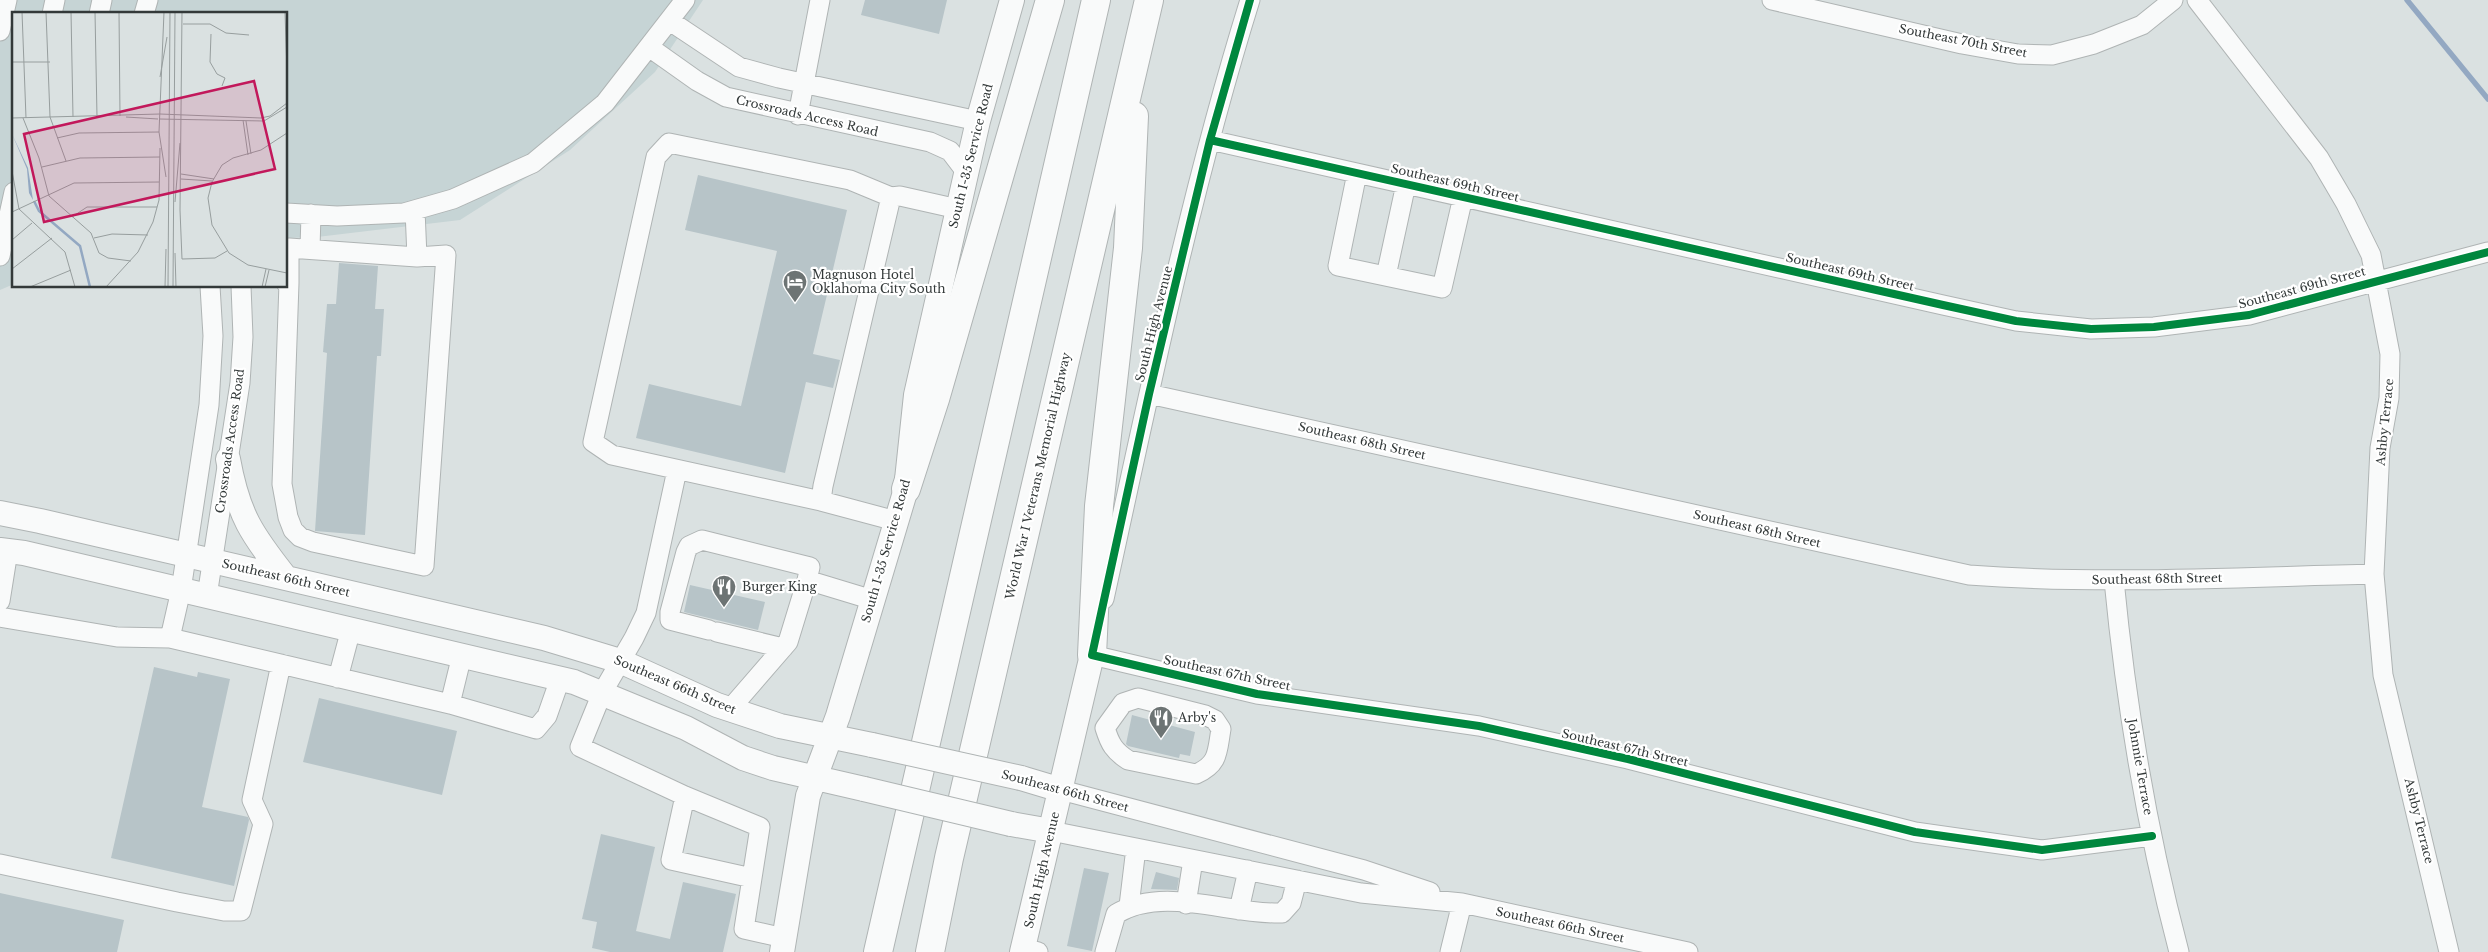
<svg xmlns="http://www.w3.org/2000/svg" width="2488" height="952" font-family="'Libre Baskerville',serif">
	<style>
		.built { fill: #c6d4d5 }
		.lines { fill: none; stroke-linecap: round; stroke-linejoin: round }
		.stream { stroke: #93a8c2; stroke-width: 5.5 }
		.building { fill: #b7c4c8 }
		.minor-casing { stroke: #afb4b4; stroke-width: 21 }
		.major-casing { stroke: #afb4b4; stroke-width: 26 }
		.highway-casing { stroke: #afb4b4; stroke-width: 30 }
		.minor { stroke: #f9fafa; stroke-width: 19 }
		.major { stroke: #f9fafa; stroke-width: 24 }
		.highway { stroke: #f9fafa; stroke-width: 28 }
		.major-bridge-casing { stroke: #afb4b4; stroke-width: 26; stroke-linecap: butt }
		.major-bridge { stroke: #f9fafa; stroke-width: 24 }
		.cycleway-casing { stroke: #fff; stroke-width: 11 }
		.cycleway { stroke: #00873e; stroke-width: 8 }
		.labels { text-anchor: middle; stroke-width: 4.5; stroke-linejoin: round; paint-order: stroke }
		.street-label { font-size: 12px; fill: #333939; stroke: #fff }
		.poi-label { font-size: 12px; fill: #333939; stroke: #fff; text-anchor: start }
		.inset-river { fill: none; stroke: #93a8c2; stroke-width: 2.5 }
		.inset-road { fill: none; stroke: #979e9e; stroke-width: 1 }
		.view { fill: #c2185b; fill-opacity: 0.15; stroke: #c2185b; stroke-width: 2.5 }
		.inset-edge { fill: none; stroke: #333939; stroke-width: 2.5 }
	</style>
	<rect width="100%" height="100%" fill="#dae1e1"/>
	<path class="built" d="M0 0H703L655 72 570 150 460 220 317 237 286 238V14H14V284L0 290Z"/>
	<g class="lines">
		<path class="stream" d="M2407 0 2488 99"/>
	</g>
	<path class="building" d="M865 0H947L939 34 861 15Z
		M698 175 847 210 813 354 840 360 833 388 806 382 785 473 636 438 649 384 741 406 777 251 685 230Z
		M339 263 378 266 375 309H384L381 356H377L365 535 315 531 327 353 323 352 327 304H336Z
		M690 585 765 602 758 630 684 612Z
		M154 667 197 677 198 672 230 679 202 807 248 817 249 820 234 886 111 858Z
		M319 698 457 731 442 795 303 762Z
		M1132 715 1195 732 1190 756 1180 754 1179 758 1128 746 1126 744Z
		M601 834 655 847 636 931 670 939 683 882 736 894 723 952H610L592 948 597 922 582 919Z
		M1084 868 1109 873 1092 951 1067 946Z
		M1156 872 1179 878 1177 890 1151 889Z
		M0 893 124 920 117 952H0Z"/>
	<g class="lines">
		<defs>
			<path id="minor" d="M1772 0 1962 44 2018 54 2052 55 2094 44 2142 25 2173 0
				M2197 0 2319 158 2346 204 2371 255 2390 354 2389 398 2380 448 2374 574 2383 675 2449 952
				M52 14 55 0
				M99 14 102 0
				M144 14 148 0
				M670 21 739 67 779 78 978 121
				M0 31 7 0
				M649 47 697 81 726 97 930 142 950 151 966 172
				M798 115 820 0
				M1210 140 1943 305 2016 321 2091 329 2154 327 2249 315 2488 252
				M1357 173 1338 266 1442 288 1463 197
				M415 210 417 257
				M286 213 337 216 404 213 453 199 533 163 605 103 685 0
				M310 249 311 214
				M0 256 14 192
				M1386 276 1406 184
				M286 283H289L282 484 288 517 293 530 300 537 313 542 424 566 446 255 417 257 289 248V283
				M210 286 213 336 209 405 181 590 170 638 450 704 536 729 547 716 560 679
				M1149 394 1969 575C2104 585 2240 577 2374 574
				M677 470 646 613 634 638 602 693 580 747 685 796 760 827 744 929 784 938
				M821 501 612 455 593 442 656 157 669 143 850 180 891 197
				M896 521 821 501 823 486 891 197 900 196 958 209
				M2114 580C2126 705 2147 831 2179 952
				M207 596 240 383 243 337 241 286
				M1104 599C1148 399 1189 196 1250 0
				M0 601 8 551
				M0 617 117 637 170 638
				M709 630 670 620V612L686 552 689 546 702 540 810 567 807 580
				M717 632 783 648
				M1095 643 1092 655 1257 694 1479 726 1628 759 1915 832 2042 850 2152 836
				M338 678 351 629
				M1138 698 1205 715 1215 720 1221 729C1217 752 1219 764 1196 774L1128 760C1114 751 1110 744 1105 728L1123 703Z
				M450 704 462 655
				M730 709 788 642 807 580 873 600
				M1061 790 1364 870 1430 892
				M685 796 671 860 752 878
				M1051 831 1361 893 1462 903 1688 952
				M0 864 177 902 224 911H241L263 824 252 800 281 664
				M1186 904 1193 860
				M1129 906 1136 848
				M1239 910 1248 870
				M1023 948 1038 952
				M1105 952 1116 914C1164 885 1229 915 1282 913L1291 903 1297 880
				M1450 952 1462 903"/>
			<path id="major" d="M228 459C238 515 252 535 286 578
				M0 513 40 521 544 638 620 661 717 705 780 726 872 745
				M0 550 24 553 574 682 686 728 743 758 773 768 864 789
				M1021 778 1061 790
				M1011 824 1051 831
				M782 952 808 796 838 716 906 489 916 395 978 121 1012 0
				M1022 952 1092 655"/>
			<path id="highway" d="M906 489 935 399 1050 0
				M1092 655 1099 506 1128 248 1134 116
				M878 952 1096 0
				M930 952 949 858 1149 0"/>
		</defs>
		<use href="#minor" class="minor-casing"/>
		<use href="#major" class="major-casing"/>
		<use href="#highway" class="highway-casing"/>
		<use href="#minor" class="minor"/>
		<use href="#major" class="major"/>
		<use href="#highway" class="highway"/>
		<defs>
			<path id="major-bridge" d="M872 745 1021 778
				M864 789 1011 824"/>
		</defs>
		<use href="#major-bridge" class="major-bridge-casing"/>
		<use href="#major-bridge" class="major-bridge"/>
		<defs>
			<path id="cycleway" d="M1250 0 1210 140 1149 394 1092 655 1257 694 1479 726 1628 759 1915 832 2042 850 2152 836
				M1210 140 1943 305 2016 321 2091 329 2154 327 2249 315 2488 252"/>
		</defs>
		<use href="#cycleway" class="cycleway-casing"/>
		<use href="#cycleway" class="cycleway"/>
	</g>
	<defs>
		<symbol id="hotel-pin" viewBox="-11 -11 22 30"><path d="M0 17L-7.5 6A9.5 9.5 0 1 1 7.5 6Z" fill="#6d7474" stroke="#fff"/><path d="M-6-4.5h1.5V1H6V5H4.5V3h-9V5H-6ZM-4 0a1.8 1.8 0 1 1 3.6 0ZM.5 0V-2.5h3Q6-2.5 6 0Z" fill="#fff"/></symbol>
		<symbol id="restaurant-pin" viewBox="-11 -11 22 30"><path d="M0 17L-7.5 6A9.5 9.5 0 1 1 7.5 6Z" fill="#6d7474" stroke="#fff"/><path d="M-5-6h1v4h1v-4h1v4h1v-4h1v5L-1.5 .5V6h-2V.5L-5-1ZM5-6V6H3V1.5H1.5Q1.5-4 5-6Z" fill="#fff"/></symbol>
	</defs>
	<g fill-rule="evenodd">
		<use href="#hotel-pin" x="781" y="268" width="28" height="38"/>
		<use href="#restaurant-pin" x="710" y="573" width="28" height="38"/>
		<use href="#restaurant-pin" x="1147" y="704" width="28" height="38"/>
	</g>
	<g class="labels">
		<g class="street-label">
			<text transform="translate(1963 41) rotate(11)" y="4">Southeast 70th Street</text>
			<text transform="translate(807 116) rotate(13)" y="4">Crossroads Access Road</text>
			<text transform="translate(971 156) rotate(-76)" y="4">South I-35 Service Road</text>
			<text transform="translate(1455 183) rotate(13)" y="4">Southeast 69th Street</text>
			<text transform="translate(1850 272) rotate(13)" y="4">Southeast 69th Street</text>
			<text transform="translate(2302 288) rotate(-15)" y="4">Southeast 69th Street</text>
			<text transform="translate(1154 324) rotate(-76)" y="4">South High Avenue</text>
			<text transform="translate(2385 422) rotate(-84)" y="4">Ashby Terrace</text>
			<text transform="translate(230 441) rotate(-82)" y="4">Crossroads Access Road</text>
			<text transform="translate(1362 441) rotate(13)" y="4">Southeast 68th Street</text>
			<text transform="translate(1038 476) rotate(-77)" y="4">World War I Veterans Memorial Highway</text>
			<text transform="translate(1757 529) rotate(13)" y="4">Southeast 68th Street</text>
			<text transform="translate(886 551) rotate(-74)" y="4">South I-35 Service Road</text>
			<text transform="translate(286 578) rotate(13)" y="4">Southeast 66th Street</text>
			<text transform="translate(2157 579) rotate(-1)" y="4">Southeast 68th Street</text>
			<text transform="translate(1227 673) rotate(12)" y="4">Southeast 67th Street</text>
			<text transform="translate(675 685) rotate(23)" y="4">Southeast 66th Street</text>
			<text transform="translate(1625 748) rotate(13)" y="4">Southeast 67th Street</text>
			<text transform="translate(2140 767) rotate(80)" y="4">Johnnie Terrace</text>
			<text transform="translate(1065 791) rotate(15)" y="4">Southeast 66th Street</text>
			<text transform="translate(2419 821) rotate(76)" y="4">Ashby Terrace</text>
			<text transform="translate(1042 870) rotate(-77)" y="4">South High Avenue</text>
			<text transform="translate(1560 925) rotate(12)" y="4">Southeast 66th Street</text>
		</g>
		<g class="poi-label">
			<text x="812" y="279">Magnuson Hotel<tspan x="812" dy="14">Oklahoma City South</tspan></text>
			<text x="742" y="591">Burger King</text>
			<text x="1178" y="722">Arby's</text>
		</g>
	</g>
	<g transform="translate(12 12)">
		<rect width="275" height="275" fill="#dae1e1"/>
		<path d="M0 122 16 156 21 188 17 181 15 157Z" fill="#93a8c2"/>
		<path class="inset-river" d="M22 189 27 199 68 234 78 275"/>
		<path class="inset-road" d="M10 0 14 106M34 0 38 105 54 149M59 0 61 105M83 0 85 105M107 0 108 104M273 1 275 59M171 12H198L214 21 237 23M199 22 198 50 205 62 213 66 210 74M0 50H38M148 65 155 25M148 102 249 106 258 104 275 91M114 105 146 107M0 106 148 102M11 106 27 146 37 184 79 221 87 241 96 246 119 249M147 107 252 109 275 95M231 108 236 143M234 109 239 142M147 120 152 0M147 120 154 165M275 121 249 138 221 146 210 153 200 170 196 186 200 213 217 241 236 253 275 261M45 126 67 121 147 120M30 155 68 146 148 145M0 159 7 197 53 240 63 275M169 162 202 167M169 167 200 169M163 190 168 131M168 198 170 247 203 246 215 239M168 198 170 0M0 200 62 171 147 170M60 205 75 195H145M82 226 100 222 136 223M0 228 20 211M163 241 164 275M0 257 40 226M18 275 59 258M94 275 126 240 141 210 147 188 148 136M153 275 154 237M156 275 158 0M161 275 163 0M250 275 254 257M253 275 257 258"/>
		<path class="view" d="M242 69 263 157 32 210 12 122Z"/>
		<rect width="275" height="275" class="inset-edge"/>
	</g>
</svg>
